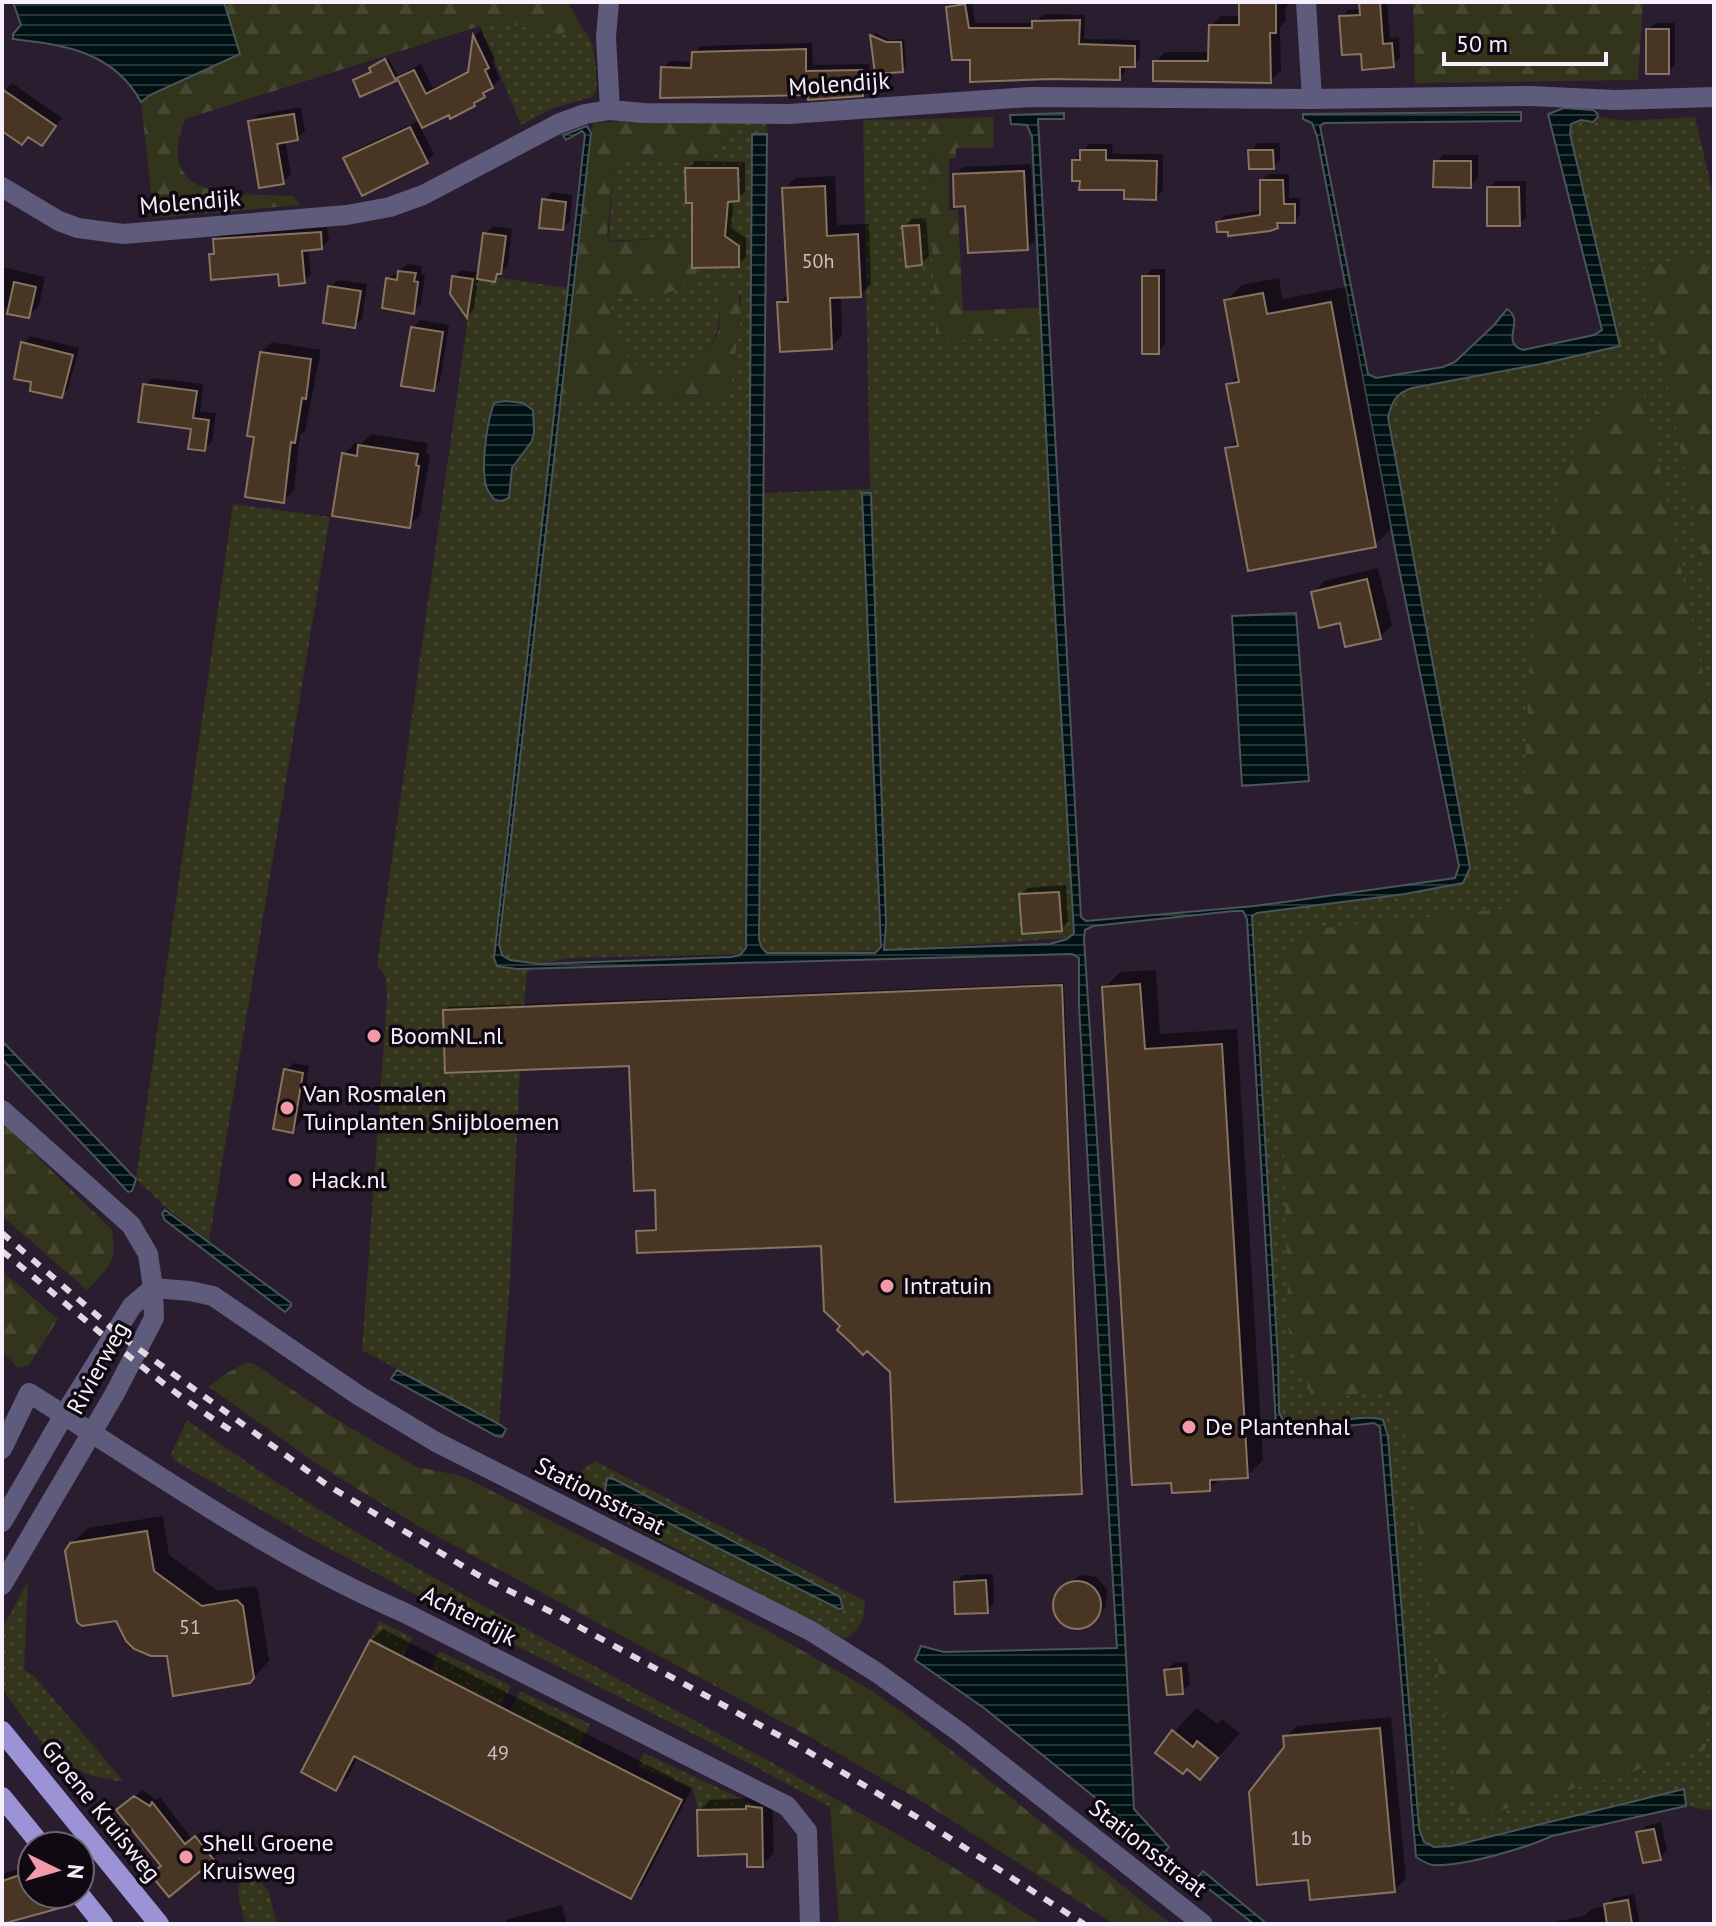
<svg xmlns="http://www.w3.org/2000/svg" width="1716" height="1926" font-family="'PT Sans',sans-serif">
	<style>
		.grass { fill: url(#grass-dots); fill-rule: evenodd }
		.forest { fill: url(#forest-firs) }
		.water { fill: url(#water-rules); stroke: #4a5459; stroke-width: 2 }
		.shadow { fill: #0007 }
		.building { fill: #483524; stroke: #87735f; stroke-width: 2 }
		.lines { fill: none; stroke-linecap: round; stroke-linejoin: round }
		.minor { stroke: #5f5b7c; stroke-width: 20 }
		.tertiary { stroke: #5f5b7c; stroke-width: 20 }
		.primary { stroke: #9c93d7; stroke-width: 20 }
		.rail { stroke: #e0d6e4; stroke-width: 6; stroke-dasharray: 10 10; stroke-linecap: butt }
		.poi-dot { fill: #f39aaa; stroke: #0f0912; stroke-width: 3 }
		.labels { text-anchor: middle; stroke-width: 7; stroke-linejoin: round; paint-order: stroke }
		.number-label { font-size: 20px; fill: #ccc0c6 }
		.street-label { font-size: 24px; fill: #f8effc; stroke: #0f0912 }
		.poi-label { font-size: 24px; fill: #f8effc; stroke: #0f0912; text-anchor: start }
	</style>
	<defs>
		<pattern id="grass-dots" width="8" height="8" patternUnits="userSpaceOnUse" patternTransform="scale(2)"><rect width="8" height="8" fill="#32341c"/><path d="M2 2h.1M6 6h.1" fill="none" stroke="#464833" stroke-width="1.8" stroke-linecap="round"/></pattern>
		<pattern id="forest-firs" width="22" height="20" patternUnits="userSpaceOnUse" patternTransform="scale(2)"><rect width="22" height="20" fill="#32341c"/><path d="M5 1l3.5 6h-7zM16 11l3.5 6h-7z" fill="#464833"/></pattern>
		<pattern id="water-rules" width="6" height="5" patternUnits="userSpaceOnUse" patternTransform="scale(2)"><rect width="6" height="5" fill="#001213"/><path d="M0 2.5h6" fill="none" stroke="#263536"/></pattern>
	</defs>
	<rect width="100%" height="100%" fill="#2a1d2f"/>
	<path class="grass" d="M498 22 561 34 579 26C598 38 595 69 597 90L592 97 553 108 521 125 480 26Z
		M1598 117 1625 121 1695 117 1714 198V1811L1686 1806 1684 1789 1452 1846 1434 1847 1423 1842 1419 1828 1388 1437 1383 1420 1286 1427 1279 1412 1278 1360 1251 922 1252 916 1257 913 1405 894 1463 883 1459 802 1388 417C1392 401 1396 393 1412 388L1541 364 1620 345 1570 135V124L1581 120 1593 122Z
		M927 119 936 341 1049 334 1081 937 879 951 571 958 538 964 527 973 522 1027 510 1281 499 1424 362 1350 387 998 386 978 377 965 474 274 574 289 562 397 726 399 730 393 741 314V295H719C724 330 707 378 664 376 656 375 647 375 641 370 633 364 625 354 620 347 610 334 614 314 609 299L613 297 641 298 679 289 667 238 608 241 615 161C625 156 635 158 646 159 691 163 719 171 734 120H767L760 493 870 489 863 120ZM535 428C527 459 509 458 509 497L493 496 487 489Z
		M233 504 330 517 209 1241 169 1210 136 1179Z
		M187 1420C389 1568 616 1672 832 1797L830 1807 698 1736 462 1619 317 1542 175 1461 171 1454Z
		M595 1461 865 1601C865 1620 861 1628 845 1639L576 1496C575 1476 578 1471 595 1461ZM615 1479 839 1597 844 1605Z
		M28 1581 24 1670 34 1676 124 1782 93 1776 66 1765 43 1745 2 1689V1629Z
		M379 1621 413 1638 403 1657 370 1640Z
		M439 1651 511 1686 501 1707 429 1670Z
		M520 1691 590 1724 579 1748 510 1712Z
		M644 1753 763 1809 698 1810 693 1789 637 1766Z
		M238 1856 269 1892 277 1924H245L239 1900Z"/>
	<path class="forest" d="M224 2H568L583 29 578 26 561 34 498 22 480 26 185 119C152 204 239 193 293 196L300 205 154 218 141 102 228 9Z
		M1413 2H1643L1638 80 1415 83Z
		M993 117 994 148H956V158L949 159V210H958L963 311 1047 307 1049 334 936 341 927 119Z
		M637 120H734C718 171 692 163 646 159 635 158 625 156 615 161L607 235 608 241 613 242 667 238 694 240 704 261C692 287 668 296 641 298 630 298 619 295 609 299 614 313 611 329 617 342 619 347 624 352 628 356 660 393 703 374 718 332 723 317 717 303 721 289L728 286 738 288 741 314 730 393 726 399 562 397 593 123Z
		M1703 253 1714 297V611L1643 268Z
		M1643 389 1714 725V1592L1705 1750 1484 1815 1459 1814 1403 1418 1386 1391 1313 1400 1289 1337 1278 958 1315 929 1508 908 1518 901 1530 659 1561 473 1595 416 1621 394Z
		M2 1122 112 1230C118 1261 108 1269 87 1290L2 1216Z
		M2 1271 58 1319 29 1365 18 1368 2 1351Z
		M245 1363H253L331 1416 417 1467 462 1476 763 1628 874 1692 910 1718 1171 1924H1114L926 1804 808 1736 418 1526 317 1464 209 1387 222 1376Z
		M832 1797 940 1859 1043 1924H839L830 1807Z"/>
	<path class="water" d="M13 2H224L240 54 150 95 141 102C114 52 65 45 13 39V34L21 25Z
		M1564 108 1593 110 1597 113 1598 117 1593 122 1581 120 1571 124 1570 134 1620 346 1541 364 1412 388C1396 393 1392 402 1388 417L1470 868 1463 883 1405 894 1257 913 1252 916 1278 1360 1279 1412 1286 1427C1314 1428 1361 1412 1383 1420L1388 1437 1419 1828 1424 1842 1434 1847 1452 1846 1684 1789 1686 1806 1552 1836C1526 1848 1462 1867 1433 1865 1427 1864 1422 1861 1416 1857L1380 1427 1374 1423 1286 1433 1276 1425 1247 919 1243 911H1234L1093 926 1085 930 1084 939 1107 1294 1134 1809 1169 1847 1164 1853 984 1708 915 1660 921 1646 944 1652 1117 1648 1092 1241 1079 1005V958L1072 954 517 969 497 966 494 958 585 134 582 131 566 140 563 135 587 126 591 133 499 944 502 955 510 960 540 964 731 957 740 955 746 948 752 134H767L759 940 762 948 767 953H875L881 947 862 493H871L886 924 884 950 1050 944 1067 939 1074 933 1053 578 1032 137 1027 125 1011 124 1010 115 1064 113V119H1038L1081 917 1086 921 1255 906 1455 878 1459 866 1396 554 1317 136 1312 123 1303 119V114L1521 112V121L1324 123 1320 126 1368 374 1376 378 1443 367 1455 362 1494 325 1507 309C1526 321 1499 342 1523 350L1594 335 1602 330 1548 114Z
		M505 401 523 403 533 410 534 432 532 441 512 468 509 498 502 501 495 500C492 496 489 493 487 489 480 469 487 421 494 403Z
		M1296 613 1309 781 1242 786 1232 616Z
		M2 1041 136 1179 132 1191 128 1192 2 1059Z
		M165 1210 291 1303V1306L285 1312 165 1220 162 1214Z
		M397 1370 499 1424 506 1429 502 1437 496 1436 391 1379Z
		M607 1478 614 1479 840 1597 843 1608 839 1609 605 1491Z
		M1203 1871 1267 1924H1254L1196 1879Z"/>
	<path class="shadow" d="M954 2H972L975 23H1033L1045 14 1085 15 1084 39 1140 40V59L1134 65H1125V72L1119 78 972 58 948 8Z
		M1241 2H1290L1285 9 1286 21 1280 27 1281 71 1270 81 1155 62 1165 52H1210L1211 26 1221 16H1241Z
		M1361 2H1387L1390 38 1399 37 1400 57 1393 65 1341 17 1348 10 1361 9Z
		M1656 23H1675V65L1668 72 1648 30Z
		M481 30 495 59 492 62 500 79 474 105 450 112 420 127 434 154 426 162 346 158 353 151 420 120 400 78 407 71 421 64 433 88 471 69 475 36Z
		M875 33 890 40 904 39 906 67 902 70 877 72 873 36Z
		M812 43 813 65 869 64V87L862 94 663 68 670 61 694 62V53L701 46Z
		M388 58 398 76 361 94 355 80 373 71 375 65Z
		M12 83 62 118 41 144 29 135 2 129V94Z
		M301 107 305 131 297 138 285 140 291 175 283 182 250 122 258 115Z
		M1258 143H1280V160L1273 167 1250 151Z
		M1089 144H1112L1113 154H1163V190L1156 198 1126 188 1074 161Z
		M1443 155H1478V178L1470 186 1436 162Z
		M695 161 745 162V192L738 199 734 200 731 228 746 238V257L738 265 687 169Z
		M1031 164 1035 241 1027 248 967 204 955 175 963 167Z
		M1268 174H1289V198H1300V215L1294 221H1281L1277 226 1218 222 1224 216 1262 210V180Z
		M835 176 837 225 869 224 871 284 860 295 841 296 842 336 831 347 779 303 789 293 784 189 795 178Z
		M1496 181H1526V217L1519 224 1489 188Z
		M552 192 572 195 570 221 562 228 544 200Z
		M926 218 929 256 921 263 904 227 912 219Z
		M327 226 329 240 322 247 308 248 311 274 304 282 280 272 211 255 216 250 215 240 222 233Z
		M493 226 512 229 508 265 494 279 478 277 474 309 468 315 452 294 454 277 461 270 480 273 485 234Z
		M408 264 422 266 421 274 425 275 421 304 413 311 388 279Z
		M2 267 45 277 39 306 28 316 2 306Z
		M1152 269H1165V344L1158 352 1144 277Z
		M1279 278 1282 299 1346 287 1391 529 1375 545 1227 449 1239 438 1229 385 1240 374 1226 301 1242 285Z
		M338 280 367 284 362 319 354 326 330 287Z
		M420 320 449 325 440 381 433 389 413 328Z
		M31 336 79 348 68 389 61 396 34 381 23 343Z
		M272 342 321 350 305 431 300 435 294 490 283 501 256 435 261 353Z
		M152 378 203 384 200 412 216 413 212 442 204 449 193 427 145 385Z
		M371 434 428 443 426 454 430 455 420 515 409 526 344 454 355 443 361 444Z
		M1378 568 1392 625 1380 637 1341 620 1313 593 1324 581Z
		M1066 885 1068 922 1061 929 1021 895 1028 888Z
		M1156 970 1160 1034 1237 1029 1263 1460 1247 1476 1221 1478 1209 1489 1104 988 1120 972Z
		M1064 983 1084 1489 1081 1492 843 1326 823 1244 638 1232 641 1229 658 1228 657 1188 631 1064 445 1011 448 1007Z
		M293 1063 309 1066 300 1123 292 1131 286 1070Z
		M163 1516 169 1555 218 1591 254 1586 258 1590 269 1661 249 1682 168 1654 71 1544 88 1528Z
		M993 1574 994 1603 987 1611 956 1582 963 1575Z
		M1080 1575 1096 1577 1107 1589 1106 1607 1092 1622 1084 1626 1066 1624 1056 1611 1057 1597 1061 1589Z
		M383 1629 692 1788 642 1885 631 1896 358 1756 348 1777 336 1788 371 1641Z
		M1187 1662 1190 1684 1182 1692 1166 1670 1174 1663Z
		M1197 1708 1217 1724 1222 1719 1240 1733 1200 1777 1174 1732Z
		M1391 1717 1406 1879 1394 1890 1286 1748 1285 1737 1297 1726Z
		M142 1790 157 1800 160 1797 192 1839 202 1831 219 1852 213 1859 163 1865 126 1804Z
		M772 1797 774 1853 762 1865 699 1811 710 1800Z
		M1661 1822 1667 1851 1660 1858 1639 1833 1646 1826Z
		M32 1865V1894H74L63 1905 2 1924V1874Z
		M1634 1894 1640 1924H1544L1584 1916 1591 1909 1606 1906 1613 1898Z
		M562 1905 567 1924H504L508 1919Z
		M1378 1922V1924H1349Z"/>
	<path class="building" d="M1239 2H1276V33H1270L1271 83 1153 81V61H1208L1209 25H1239Z
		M1359 2H1380L1383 44 1392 43 1394 67 1362 70 1361 54 1342 55 1339 16 1360 15Z
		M965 4 969 28H1032V21L1080 20 1079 44 1135 46V67H1120V80L1050 79 970 82V60H952L946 7Z
		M1646 29H1669V74H1646Z
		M473 35 489 68 485 70 493 88 483 93 485 97 474 103 475 106 450 119 449 115 422 128 397 78 414 70 426 94 468 72Z
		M870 35 886 42H901L903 72 875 74Z
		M806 49V71L862 70 863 96 808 100V95L660 98 661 67 691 68 692 52Z
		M385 59 396 81 360 97 353 80 371 72 369 68Z
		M2 89 56 126 42 146 28 137 22 145 2 131Z
		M294 114 298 140 277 144 284 184 259 188 248 121Z
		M410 127 428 163 362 196 343 158Z
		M1080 150H1106V160L1157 161 1156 200 1124 199V190H1079L1080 181H1072V160H1080Z
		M1248 150H1273L1274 169H1249Z
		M1434 161H1471V188L1433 187Z
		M685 168H738L739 201 728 202 725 236 739 246V267L692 268V203H686Z
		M1024 171 1028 250 968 253 965 206 954 207 953 174Z
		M1260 180H1283L1284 204H1295V223H1277L1278 228 1270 231 1228 236V232H1217L1216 222 1260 215Z
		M825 186 827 236 858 234 861 297 830 298 832 349 780 352 777 302H788L782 188Z
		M1487 187H1519L1520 226H1487Z
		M542 199 566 202 563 230 539 228Z
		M919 225 922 265 906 267 902 226Z
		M321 232 322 249 302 251 305 283 279 286 278 274 211 280 209 254H214L213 239Z
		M483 233 506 236 501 274H497L495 282 477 279Z
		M398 271 416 273 414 281 418 282 414 314 382 308 386 278 397 280Z
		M452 276 473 279 467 318 450 294Z
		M1142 276H1159V354H1142Z
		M14 282 36 287 29 318 7 314Z
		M328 286 361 291 355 328 323 323Z
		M1263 293 1267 314 1331 302 1376 547 1248 571 1225 448 1238 446 1226 384 1239 382 1224 300Z
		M411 327 443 332 434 391 401 386Z
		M21 342 73 355 62 398 30 391 31 382 14 379Z
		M260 352 311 359 306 399 302 398 295 443 291 442 284 503 245 497 254 437 247 436Z
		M143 384 197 391 193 418 209 420 205 451 188 449 191 429 138 422Z
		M358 445 418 454 416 465 419 466 410 528 332 516 342 453 357 456Z
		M1367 579 1381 639 1345 647 1340 623 1319 628 1311 592Z
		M1059 892 1062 931 1022 934 1019 894Z
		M1140 984 1145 1049 1222 1044 1248 1478 1210 1480V1491L1172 1493 1171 1483 1132 1485 1102 987Z
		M1062 985 1082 1494 895 1502 890 1372 867 1351 863 1355 850 1342 837 1330 840 1326 824 1311 821 1246 637 1253 636 1231 656 1230 655 1190 634 1191 629 1066 445 1073 443 1010Z
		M284 1069 303 1073 293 1133 273 1129Z
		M147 1531 154 1571 202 1606 237 1600 243 1606 254 1678 250 1683 173 1696 167 1656H151L134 1649 126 1641 116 1621 82 1626 77 1622 65 1551 70 1543Z
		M986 1580 988 1613 955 1614 954 1582Z
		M1053 1605a24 24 0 1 1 48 0a24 24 0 1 1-48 0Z
		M370 1640 682 1800 631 1899 354 1756 336 1791 301 1772Z
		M1181 1668 1183 1694 1167 1695 1164 1670Z
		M1380 1728 1395 1892 1310 1900 1308 1880 1257 1885 1249 1792 1284 1747 1283 1736Z
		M1172 1730 1193 1747 1197 1741 1218 1758 1200 1780 1187 1769 1183 1774 1155 1753Z
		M134 1796 150 1806 152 1802 185 1844 195 1836 214 1860 169 1897 150 1874 161 1866 116 1810Z
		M746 1806 762 1808 763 1867H747V1854L698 1856 697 1810 746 1809Z
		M1654 1829 1661 1860 1643 1863 1636 1832Z
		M32 1871V1894H54L64 1907 2 1924V1881Z
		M1628 1900 1632 1924H1607L1604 1904Z"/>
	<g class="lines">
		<path class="minor" d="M609 2 606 37 610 110
			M1306 2 1312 99
			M2 187 59 221 78 228 123 234 347 215 390 207 423 195 558 124 585 114 610 110 644 113 789 114 1030 97 1312 99 1530 96 1615 100 1714 97
			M153 1288 190 1291 213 1296 358 1395 436 1442 811 1631 876 1672 962 1734 1203 1924
			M2 1449 29 1393C151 1469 270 1555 403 1612L787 1806 807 1831 810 1924"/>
		<path class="tertiary" d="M2 1110 131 1225 148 1254 153 1288 154 1318 114 1395 2 1585
			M2 1522 64 1415 132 1306 153 1288"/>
		<path class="primary" d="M2 1731 159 1924
			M2 1797 42 1846
			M79 1894 103 1924"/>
		<path class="rail" d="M2 1233 122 1337 327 1485 478 1575 559 1616 804 1749 920 1819 1084 1924
			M2 1251C78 1312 149 1379 232 1431"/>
	</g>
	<g class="poi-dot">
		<circle cx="374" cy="1036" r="8"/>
		<circle cx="287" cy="1108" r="8"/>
		<circle cx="295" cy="1180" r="8"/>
		<circle cx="887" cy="1286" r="8"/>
		<circle cx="1189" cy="1427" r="8"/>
		<circle cx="186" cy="1857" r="8"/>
	</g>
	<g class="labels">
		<g class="number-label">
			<text x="818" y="268">50h</text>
			<text x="190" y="1634">51</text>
			<text x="498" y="1760">49</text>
			<text x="1301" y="1845">1b</text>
		</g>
		<g class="street-label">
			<text transform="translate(839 84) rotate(-4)" y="8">Molendijk</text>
			<text transform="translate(190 202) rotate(-5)" y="8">Molendijk</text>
			<text transform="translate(98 1368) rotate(-61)" y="8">Rivierweg</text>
			<text transform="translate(600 1496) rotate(27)" y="8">Stationsstraat</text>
			<text transform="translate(469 1616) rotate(27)" y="8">Achterdijk</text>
			<text transform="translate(101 1811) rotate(51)" y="8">Groene Kruisweg</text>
			<text transform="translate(1148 1848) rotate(38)" y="8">Stationsstraat</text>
		</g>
		<g class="poi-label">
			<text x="390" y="1044">BoomNL.nl</text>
			<text x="303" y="1102">Van Rosmalen<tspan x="303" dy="28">Tuinplanten Snijbloemen</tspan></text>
			<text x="311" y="1188">Hack.nl</text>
			<text x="903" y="1294">Intratuin</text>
			<text x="1205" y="1435">De Plantenhal</text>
			<text x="202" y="1851">Shell Groene<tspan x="202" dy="28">Kruisweg</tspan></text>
		</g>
	</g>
	<rect width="1716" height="1926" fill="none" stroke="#f8effc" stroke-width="8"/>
	<g transform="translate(56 1870) rotate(95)"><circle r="38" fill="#0f0912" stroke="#6c6570" stroke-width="2"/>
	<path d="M0-6L14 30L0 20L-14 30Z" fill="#f39aaa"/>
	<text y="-12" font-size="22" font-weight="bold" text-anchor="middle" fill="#f8effc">N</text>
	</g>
	<path d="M1444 52v12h162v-12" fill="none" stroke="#f8effc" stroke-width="4"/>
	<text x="1456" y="52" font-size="24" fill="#f8effc" stroke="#0f0912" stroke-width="6" paint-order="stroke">50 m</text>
</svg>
